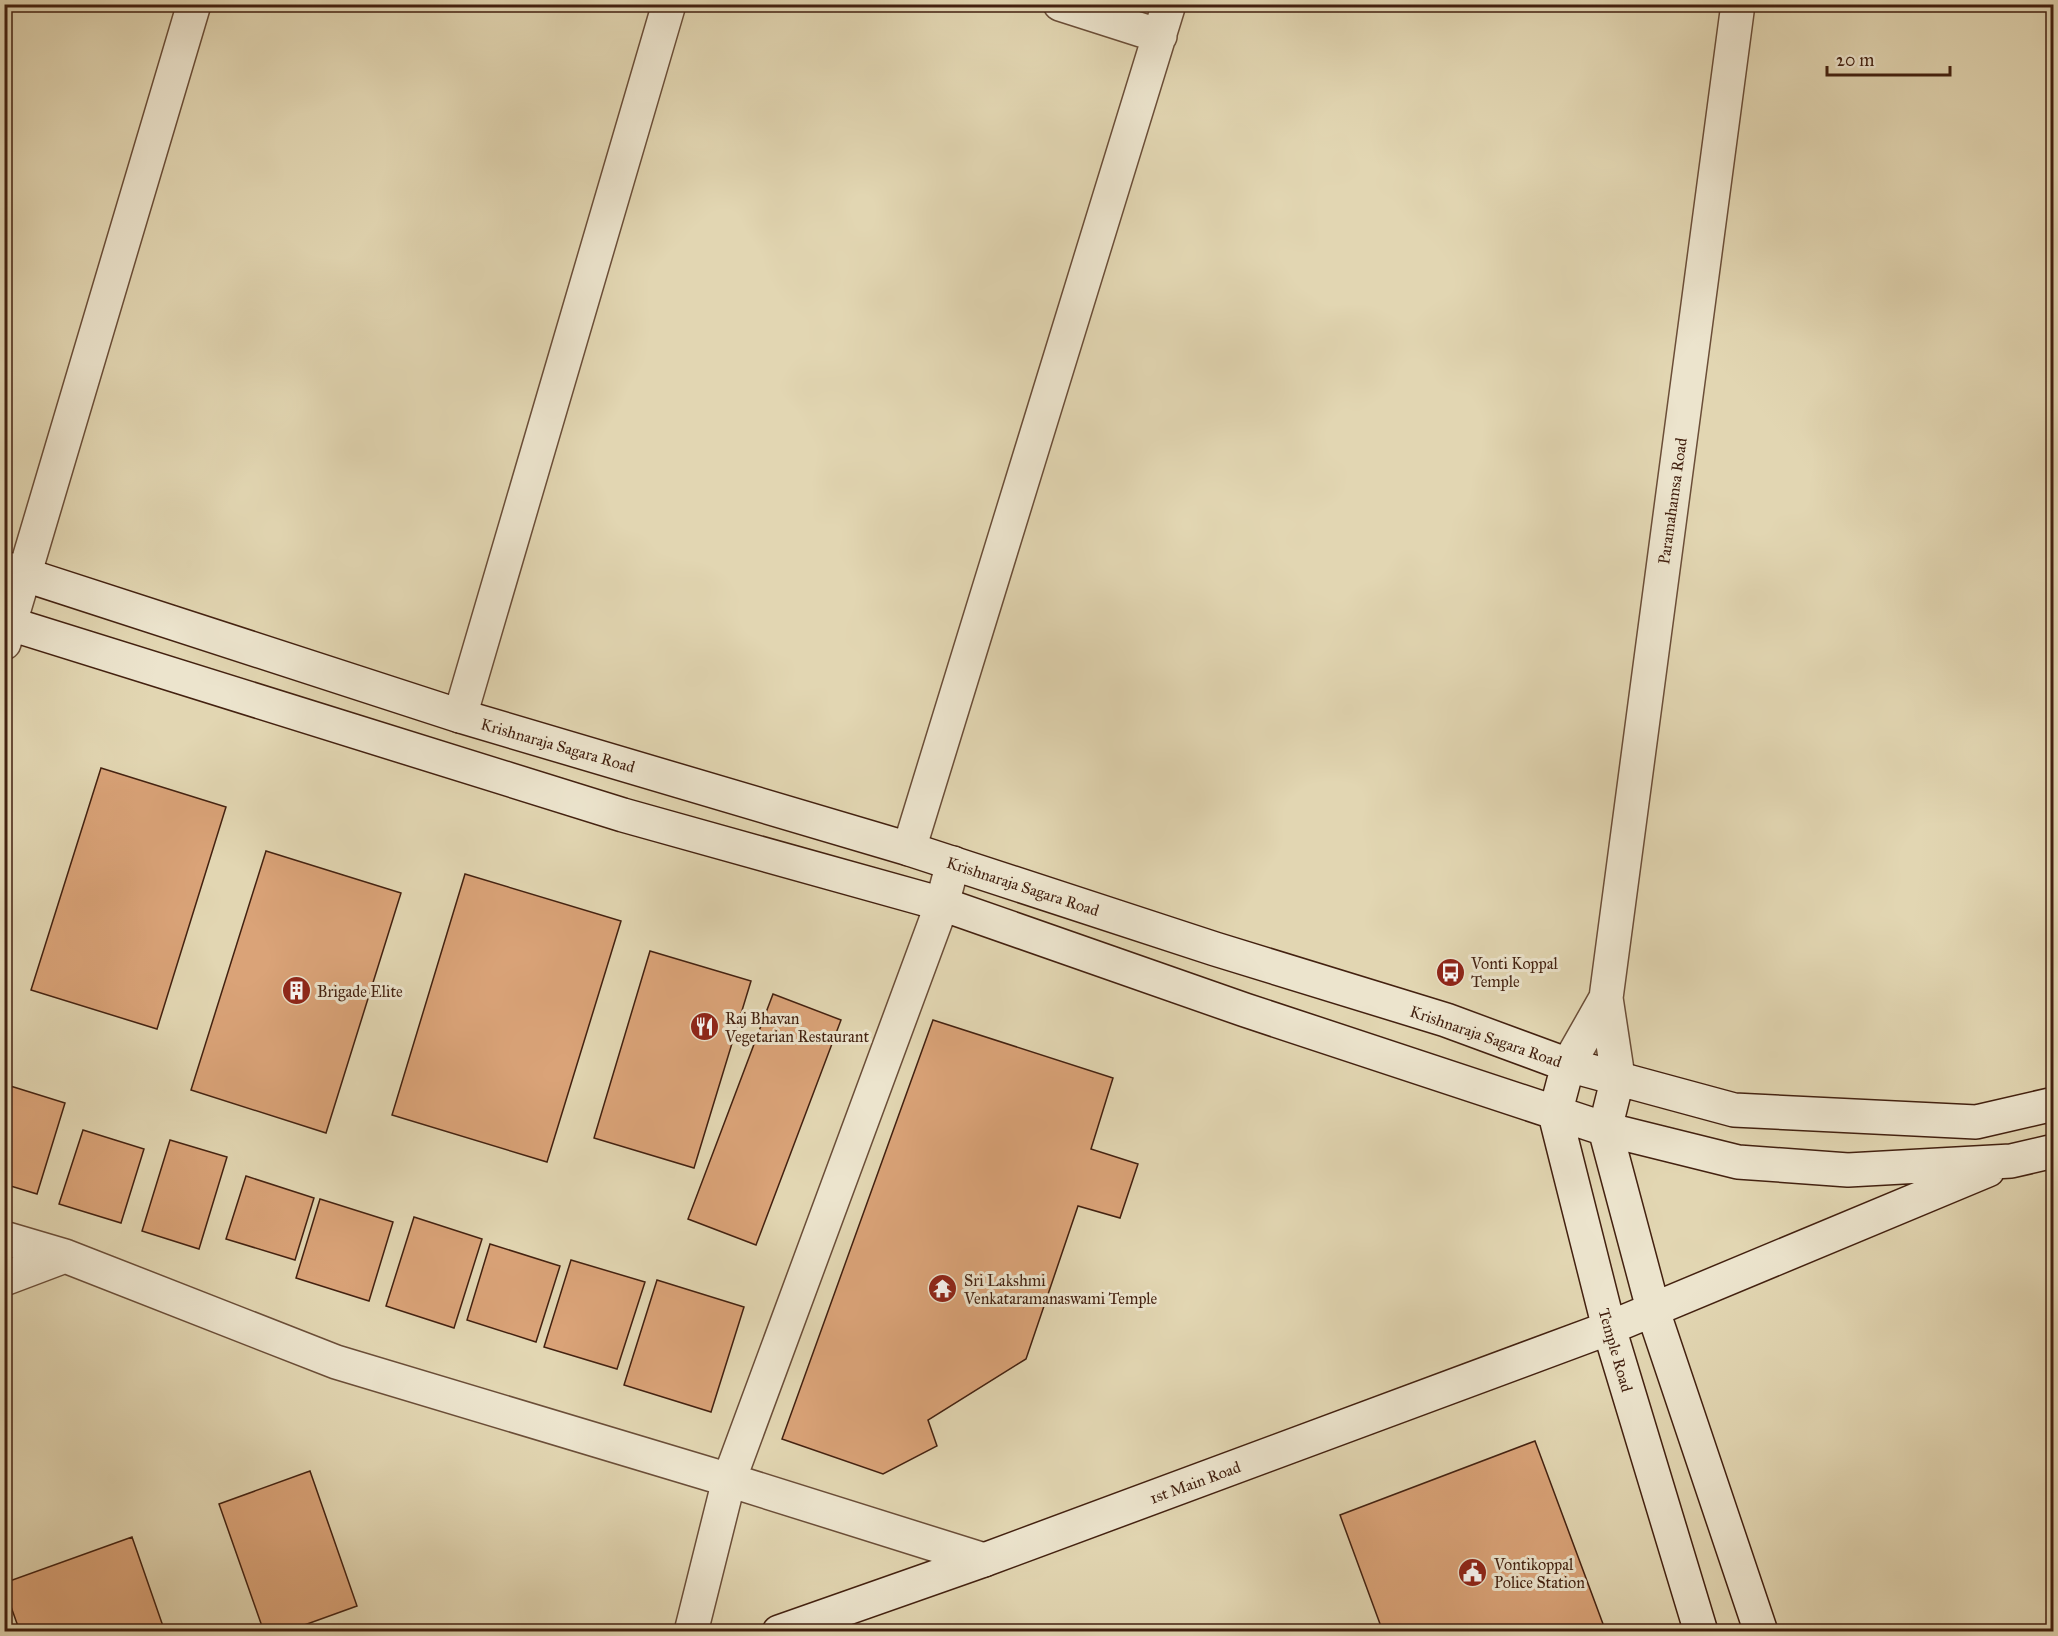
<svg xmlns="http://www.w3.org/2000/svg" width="2058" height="1636" font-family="'IM FELL Great Primer',serif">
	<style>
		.building { fill: #daa378; stroke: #432110; stroke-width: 1.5 }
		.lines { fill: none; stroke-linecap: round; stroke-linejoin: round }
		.street-casing { stroke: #6b4e38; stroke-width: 36 }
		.secondary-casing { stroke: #432110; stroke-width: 36 }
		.street { stroke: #ece4cd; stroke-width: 33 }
		.secondary { stroke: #ece4cd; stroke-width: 33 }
		.labels { text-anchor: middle; stroke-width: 6; stroke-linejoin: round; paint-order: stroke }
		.street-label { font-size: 16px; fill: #432110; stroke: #ece4cd }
		.poi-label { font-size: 16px; fill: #432110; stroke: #ece4cd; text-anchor: start }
	</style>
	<rect width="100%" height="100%" fill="#e2d6b2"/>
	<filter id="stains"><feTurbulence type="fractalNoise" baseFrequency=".00333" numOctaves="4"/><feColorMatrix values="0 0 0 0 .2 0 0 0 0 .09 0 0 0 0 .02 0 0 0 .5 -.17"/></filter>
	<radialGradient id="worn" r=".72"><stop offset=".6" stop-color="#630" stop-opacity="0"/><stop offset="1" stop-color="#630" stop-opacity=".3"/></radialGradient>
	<path class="building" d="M101 768 226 807 157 1029 31 990Z
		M266 851 401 893 326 1133 191 1090Z
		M465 874 621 921 547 1162 392 1115Z
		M650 951 751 981 694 1168 594 1138Z
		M773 994 841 1020 756 1245 688 1219Z
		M933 1020 1113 1078 1091 1149 1138 1164 1120 1218 1078 1206 1026 1359 928 1420 937 1446 883 1474 782 1439Z
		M4 1084 65 1103 37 1194 4 1184Z
		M83 1130 144 1149 121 1223 59 1204Z
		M170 1140 227 1157 199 1249 142 1231Z
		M246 1176 314 1198 295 1260 226 1239Z
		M320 1199 393 1222 369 1301 296 1278Z
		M414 1217 482 1239 454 1328 386 1306Z
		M490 1244 560 1266 536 1342 467 1320Z
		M571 1260 645 1282 617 1369 544 1347Z
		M657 1280 744 1307 711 1412 624 1385Z
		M1535 1441 1606 1632H1383L1340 1515Z
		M310 1471 357 1606 285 1632H264L219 1504Z
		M132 1537 165 1632H20L4 1587V1583Z"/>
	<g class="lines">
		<defs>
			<path id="street" d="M1060 4 1160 36
				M4 643 194 4
				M460 716 669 4
				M909 849 1169 4
				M1568 1065 1606 998
				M1618 1077 1606 998 1738 4
				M4 1238 65 1256 336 1362 729 1480 984 1560
				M4 1279 65 1256
				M691 1632 729 1480 942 904 953 863"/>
			<path id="secondary" d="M4 568 460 716 909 849 1215 949 1446 1020 1568 1065 1734 1110 1976 1122 2054 1104
				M4 622 623 815 942 904 1245 1010 1605 1129 1738 1162 1848 1170 2011 1161 2054 1151
				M1568 1065 1555 1114 1609 1328 1701 1632
				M1618 1077 1605 1129 1656 1320 1761 1632
				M779 1632 984 1560 1609 1328 1988 1170"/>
		</defs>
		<use href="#street" class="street-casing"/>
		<use href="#secondary" class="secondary-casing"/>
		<use href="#street" class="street"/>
		<use href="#secondary" class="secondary"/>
	</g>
	<defs>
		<symbol id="bus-disc" viewBox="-11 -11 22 22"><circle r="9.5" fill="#8f2418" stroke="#ece4cd"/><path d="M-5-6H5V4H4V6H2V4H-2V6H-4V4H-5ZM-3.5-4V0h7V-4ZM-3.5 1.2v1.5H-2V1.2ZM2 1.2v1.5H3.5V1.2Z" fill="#fff"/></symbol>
		<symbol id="building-disc" viewBox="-11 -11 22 22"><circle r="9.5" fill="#8f2418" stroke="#ece4cd"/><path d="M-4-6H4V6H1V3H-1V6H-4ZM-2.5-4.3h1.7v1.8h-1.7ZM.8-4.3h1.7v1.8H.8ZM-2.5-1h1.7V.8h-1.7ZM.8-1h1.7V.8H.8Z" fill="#fff"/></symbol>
		<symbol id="restaurant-disc" viewBox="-11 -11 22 22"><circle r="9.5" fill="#8f2418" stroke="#ece4cd"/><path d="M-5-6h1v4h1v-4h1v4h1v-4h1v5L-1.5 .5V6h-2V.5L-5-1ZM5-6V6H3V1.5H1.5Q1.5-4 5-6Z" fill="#fff"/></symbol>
		<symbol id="temple-disc" viewBox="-11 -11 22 22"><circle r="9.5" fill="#8f2418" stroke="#ece4cd"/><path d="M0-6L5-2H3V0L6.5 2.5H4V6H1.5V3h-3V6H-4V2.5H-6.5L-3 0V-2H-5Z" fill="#fff"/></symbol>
		<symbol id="civic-disc" viewBox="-11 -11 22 22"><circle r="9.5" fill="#8f2418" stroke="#ece4cd"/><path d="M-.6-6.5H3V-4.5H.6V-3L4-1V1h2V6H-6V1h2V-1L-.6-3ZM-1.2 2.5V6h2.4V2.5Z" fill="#fff"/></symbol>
	</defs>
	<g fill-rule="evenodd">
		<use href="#bus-disc" x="1434" y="956" width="33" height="33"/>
		<use href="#building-disc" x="280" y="974" width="33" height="33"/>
		<use href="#restaurant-disc" x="688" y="1010" width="33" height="33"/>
		<use href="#temple-disc" x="926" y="1272" width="33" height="33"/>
		<use href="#civic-disc" x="1456" y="1556" width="33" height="33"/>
	</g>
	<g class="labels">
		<g class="street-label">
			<text transform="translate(1672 501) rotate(-82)" y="6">Paramahamsa Road</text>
			<text transform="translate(558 745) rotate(16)" y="6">Krishnaraja Sagara Road</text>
			<text transform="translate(1023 886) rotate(18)" y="6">Krishnaraja Sagara Road</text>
			<text transform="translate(1486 1036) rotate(19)" y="6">Krishnaraja Sagara Road</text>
			<text transform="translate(1616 1350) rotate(74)" y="6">Temple Road</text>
			<text transform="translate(1195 1482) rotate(-20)" y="6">1st Main Road</text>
		</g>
		<g class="poi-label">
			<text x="1471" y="969">Vonti Koppal<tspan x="1471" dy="18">Temple</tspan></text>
			<text x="317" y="997">Brigade Elite</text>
			<text x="725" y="1024">Raj Bhavan<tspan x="725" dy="18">Vegetarian Restaurant</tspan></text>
			<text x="964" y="1286">Sri Lakshmi<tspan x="964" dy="18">Venkataramanaswami Temple</tspan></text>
			<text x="1494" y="1570">Vontikoppal<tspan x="1494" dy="18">Police Station</tspan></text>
		</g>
	</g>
	<rect width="2058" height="1636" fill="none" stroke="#e2d6b2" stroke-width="24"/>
	<rect x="6" y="6" width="2046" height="1624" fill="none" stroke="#432110" stroke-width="3"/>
	<rect x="12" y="12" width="2034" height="1612" fill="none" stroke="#432110" stroke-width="1.5"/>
	<path d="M1827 66v9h123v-9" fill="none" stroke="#432110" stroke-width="3"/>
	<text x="1836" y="66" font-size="18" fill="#432110" stroke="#ece4cd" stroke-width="4.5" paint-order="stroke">20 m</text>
	<rect width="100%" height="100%" filter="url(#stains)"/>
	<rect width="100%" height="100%" fill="url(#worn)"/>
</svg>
